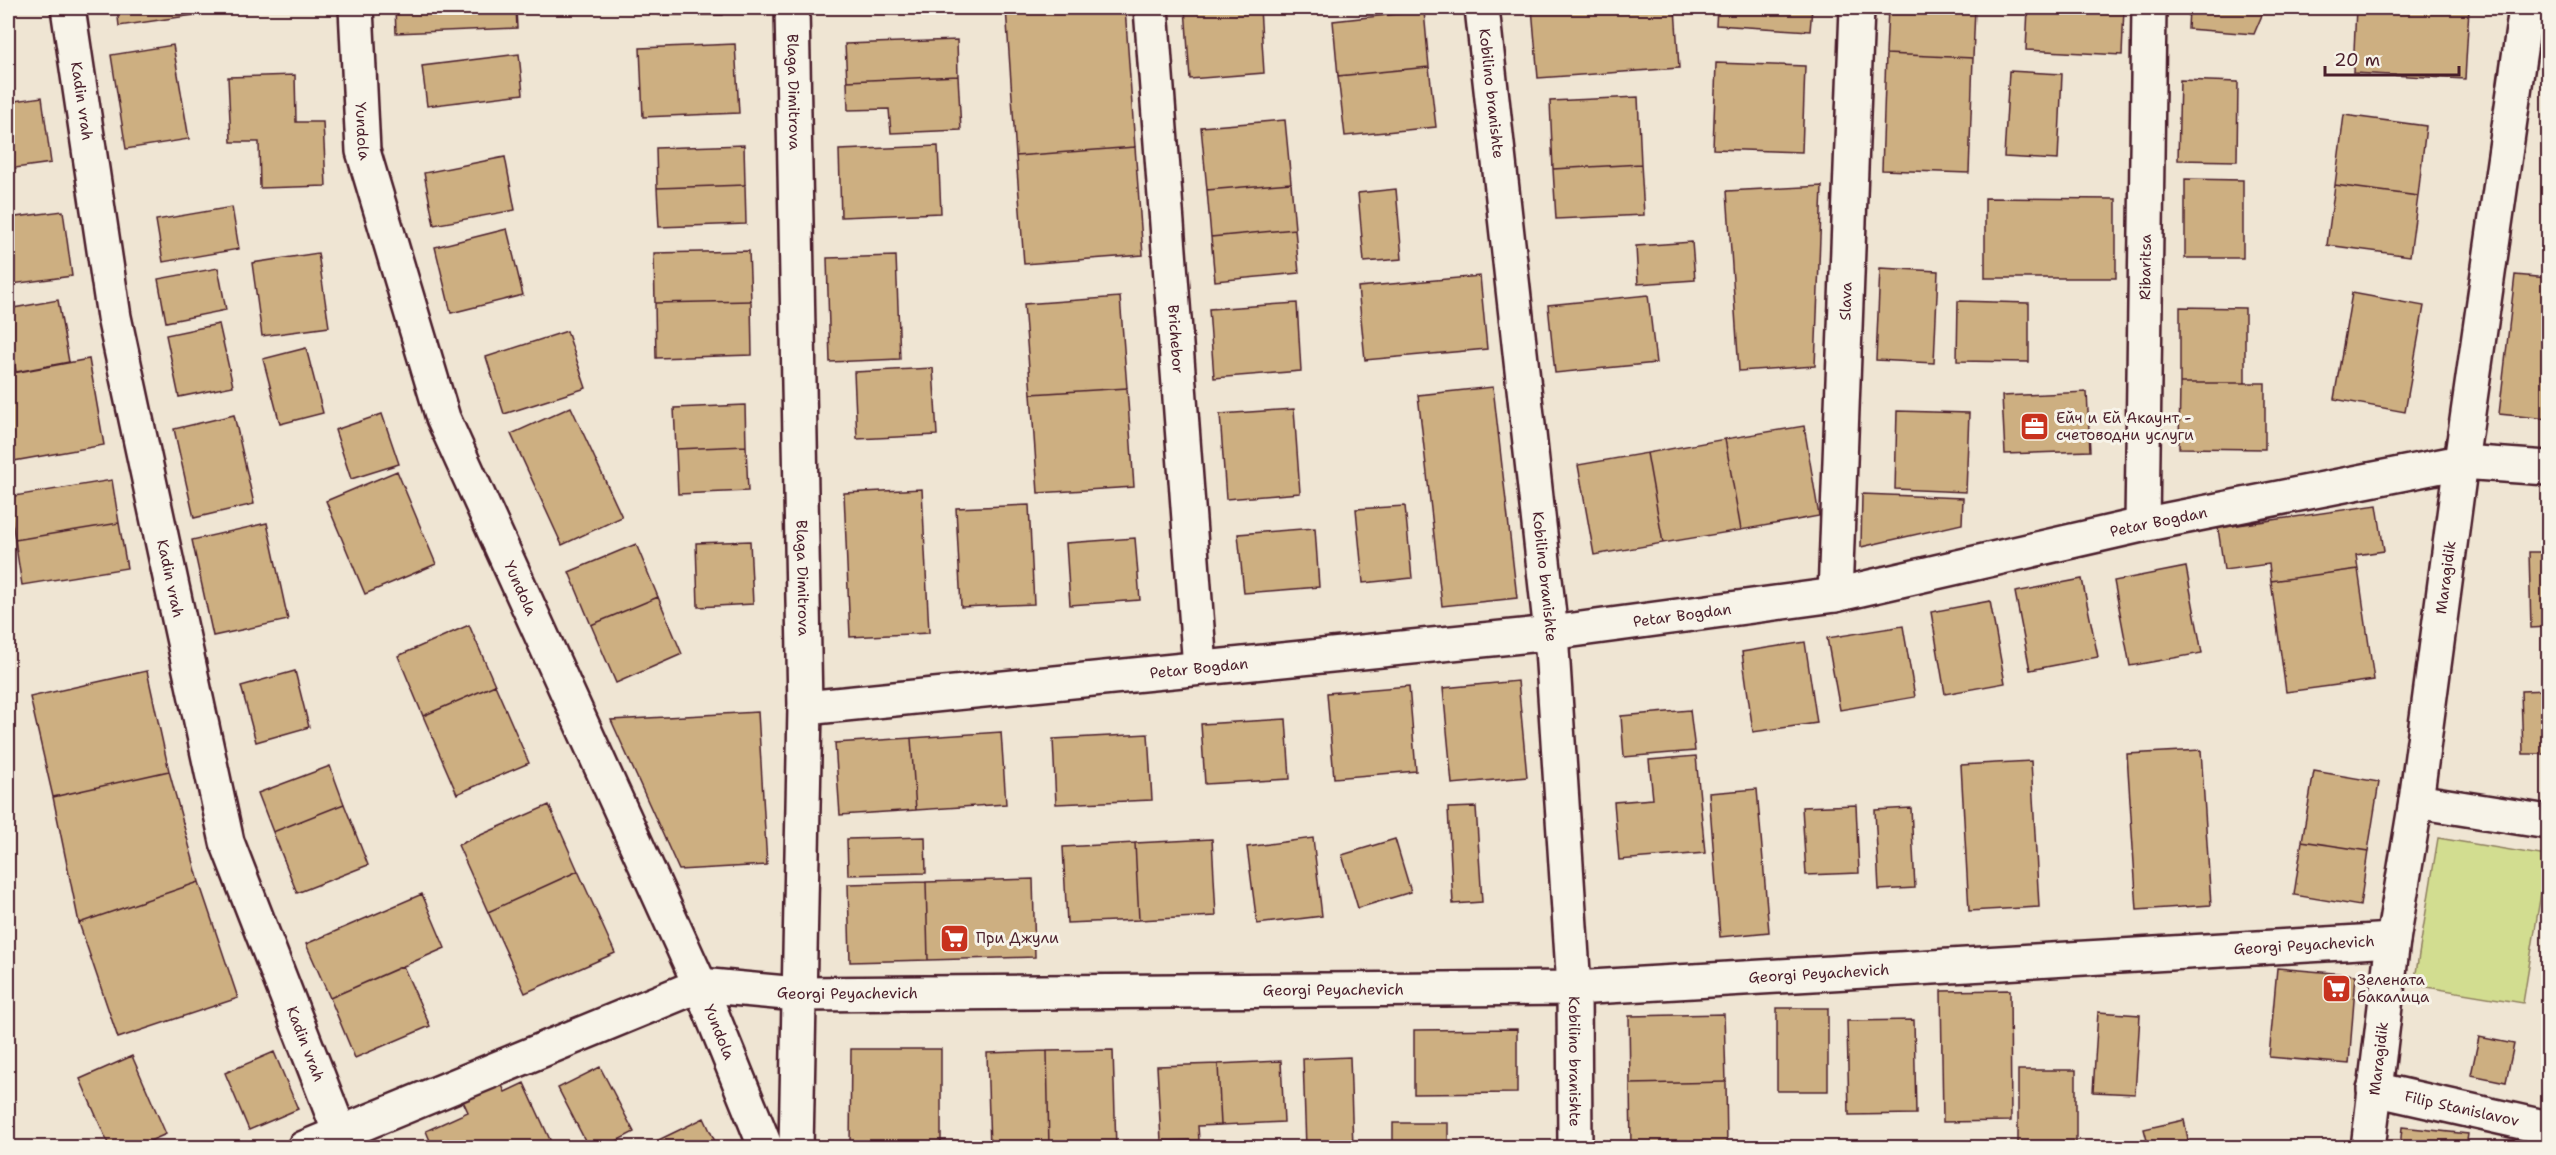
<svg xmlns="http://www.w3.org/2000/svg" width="2556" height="1155" font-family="'Shantell Sans',sans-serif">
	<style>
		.green { fill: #d2dd90; stroke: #8e7e5e; stroke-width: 1.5 }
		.building { fill: #cdaf81; stroke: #4a1f2b; stroke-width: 1.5 }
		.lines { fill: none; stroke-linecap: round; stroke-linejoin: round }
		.minor-casing { stroke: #4a1f2b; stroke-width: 38 }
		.minor { stroke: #f7f3e8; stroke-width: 33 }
		.labels { text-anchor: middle; stroke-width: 6; stroke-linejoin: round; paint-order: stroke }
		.street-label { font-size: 15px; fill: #4a1f2b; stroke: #f7f3e8 }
		.poi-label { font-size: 15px; fill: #4a1f2b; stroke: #f7f3e8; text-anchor: start }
	</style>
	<rect width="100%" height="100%" fill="#efe5d3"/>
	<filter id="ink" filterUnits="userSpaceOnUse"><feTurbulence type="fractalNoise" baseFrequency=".0167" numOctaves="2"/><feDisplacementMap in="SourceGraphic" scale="12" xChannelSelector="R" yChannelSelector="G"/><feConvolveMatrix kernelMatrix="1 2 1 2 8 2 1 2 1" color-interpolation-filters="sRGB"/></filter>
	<g filter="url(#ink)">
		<path class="green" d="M2438 838 2547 856 2523 1003 2414 985Z"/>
		<path class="building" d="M117 8H206L207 13 119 26Z
			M395 8H516L517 28 396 33Z
			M658 8H723V15H659Z
			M837 8H952V10L837 12Z
			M1006 8H1125L1135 147 1016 156Z
			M1185 8H1260L1264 73 1190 79Z
			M1532 8H1675L1679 68 1538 78Z
			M1717 8H1812L1810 31 1716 25Z
			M1888 8H1975L1973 58 1886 54Z
			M2028 8H2124L2122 55 2026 50Z
			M2189 8H2265L2254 34 2188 29Z
			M2356 8H2469L2465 79 2353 73Z
			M1424 11 1429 67 1338 76 1333 21Z
			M957 40 958 76 847 81 845 44Z
			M735 44 739 113 643 117 640 48Z
			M173 45 189 139 126 149 111 55Z
			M519 54 523 94 427 106 422 66Z
			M1886 54 1973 58 1969 173 1882 170Z
			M1716 63 1805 66 1802 152 1713 149Z
			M1429 67 1436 127 1345 136 1338 76Z
			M2009 71 2062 74 2058 160 2004 157Z
			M295 75 296 122H323L326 186 260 188 259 142H231L228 77Z
			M958 76 961 130 891 133 889 109 848 110 847 81Z
			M2180 80 2238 82 2237 161 2178 160Z
			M42 97 51 163 8 169V102Z
			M1638 97 1641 164 1553 169 1550 101Z
			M2344 115 2426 126 2418 196 2335 185Z
			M1285 120 1291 183 1207 190 1201 127Z
			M744 145 745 185 657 188 656 148Z
			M938 146 941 213 841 217 839 150Z
			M1135 147 1143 255 1024 264 1016 156Z
			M505 157 515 210 434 225 424 173Z
			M1641 164 1644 215 1556 219 1553 169Z
			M2185 179 2243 180V258H2185Z
			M1291 183 1295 229 1211 237 1207 190Z
			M745 185 746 224 659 227 657 188Z
			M2335 185 2418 196 2410 256 2327 245Z
			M1822 186 1815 366 1739 371 1727 191Z
			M1396 189 1402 259 1364 262 1358 193Z
			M1985 198 2116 199V278H1985Z
			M232 207 239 249 163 262 156 220Z
			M63 211 72 276 12 284 8 253V218Z
			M507 229 523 295 451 313 435 247Z
			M1295 229 1299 273 1215 281 1211 237Z
			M1692 242 1695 280 1638 284 1636 246Z
			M749 251 751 301 655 303 654 253Z
			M318 253 329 327 262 336 252 263Z
			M896 256 900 359 830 362 827 258Z
			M218 268 226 310 166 322 158 279Z
			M1880 268 1938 271 1934 363 1876 360Z
			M2515 275 2548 278V419L2499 414Z
			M1480 276 1487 349 1365 360 1358 287Z
			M2352 293 2424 306 2405 412 2334 399Z
			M1648 295 1656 363 1555 373 1548 305Z
			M1120 297 1127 388 1031 394 1024 304Z
			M58 300 69 362 16 372 8 325V309Z
			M751 301 752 355 656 358 655 303Z
			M1958 301 2029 303V362L1957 361Z
			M1297 303 1301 371 1214 378 1209 309Z
			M2180 307 2245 308V383H2180Z
			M219 324 233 386 179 397 166 335Z
			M567 331 586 388 504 414 486 357Z
			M306 348 323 413 280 424 263 359Z
			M89 359 104 445 8 462V374Z
			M933 368 937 435 857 439 854 372Z
			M2180 383H2265V449L2179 448Z
			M1493 387 1517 598 1442 606 1418 395Z
			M1127 388 1134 487 1038 493 1031 394Z
			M2087 392 2090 451 2005 454 2002 396Z
			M745 405 746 446 676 449 674 408Z
			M571 407 622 517 562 545 511 434Z
			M1294 409 1300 493 1226 499 1220 414Z
			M1897 411 1969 413 1966 492 1895 489Z
			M382 414 399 464 351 479 335 430Z
			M234 415 254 504 194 518 174 429Z
			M1804 426 1819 516 1741 530 1725 439Z
			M1725 439 1741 530 1663 543 1647 453Z
			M746 446 748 491 678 494 676 449Z
			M1647 453 1663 543 1594 555 1578 465Z
			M397 471 436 564 365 594 326 501Z
			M112 480 119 523 15 540 8 497Z
			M922 489 929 633 850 637 844 493Z
			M1862 494 1963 498 1962 524 1861 547Z
			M1029 505 1034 604 961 607 956 508Z
			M2377 505 2384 551 2356 555 2358 569 2271 581 2269 564 2224 570 2218 528Z
			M1405 506 1412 578 1363 583 1356 509Z
			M119 523 127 568 22 585 15 540Z
			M267 523 288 620 213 636 192 540Z
			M1315 528 1319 587 1244 593 1238 534Z
			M1135 538 1140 600 1070 605 1066 543Z
			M750 541 753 604 698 607 696 543Z
			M636 544 658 597 591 625 569 572Z
			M2529 552H2548V627L2531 628Z
			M2186 567 2202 653 2130 666 2114 581Z
			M2358 569 2374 680 2286 692 2271 581Z
			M2082 579 2098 657 2030 670 2015 592Z
			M658 597 682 654 616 683 591 625Z
			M1990 601 2005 683 1945 694 1931 612Z
			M469 625 495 685 423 716 398 656Z
			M1903 626 1915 697 1840 710 1827 638Z
			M1805 642 1817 723 1753 732 1742 652Z
			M147 671 169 771 53 797 30 697Z
			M295 671 309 727 256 742 241 686Z
			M1518 681 1527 777 1452 784 1443 688Z
			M495 685 529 763 457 794 423 716Z
			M1409 686 1416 771 1334 778 1327 693Z
			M2548 690V754H2523L2521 691Z
			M1690 710 1695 751 1624 757 1621 716Z
			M758 712 767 865 679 870 611 720Z
			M1286 719 1290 779 1205 784 1201 724Z
			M1001 732 1006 804 916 810 911 738Z
			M1148 734 1152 800 1056 804 1053 739Z
			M911 738 916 810 840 815 835 743Z
			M2201 750 2211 905 2137 910 2127 754Z
			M1696 756 1705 853 1619 860 1614 802 1653 799 1649 760Z
			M2031 761 2039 907 1969 911 1961 765Z
			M330 766 344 804 273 832 258 793Z
			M169 771 199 882 79 923 53 797Z
			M2314 771 2379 782 2368 851 2302 841Z
			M1757 789 1769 932 1720 937 1709 793Z
			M344 804 368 865 297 893 273 832Z
			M549 805 578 871 488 912 458 845Z
			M1856 805 1859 873 1806 875 1802 807Z
			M1476 807 1482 902 1453 904 1448 808Z
			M1911 808 1915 888 1879 890 1875 810Z
			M925 837 926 873 848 875 847 839Z
			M1313 838 1322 916 1257 924 1247 847Z
			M1212 839 1216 916 1139 920 1135 843Z
			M1395 839 1411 892 1358 908 1342 855Z
			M2302 841 2368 851 2360 906 2294 895Z
			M1135 843 1139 920 1067 923 1063 847Z
			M578 871 615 953 525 993 488 912Z
			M1033 879 1035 957 928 960 926 882Z
			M199 882 238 998 118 1038 79 923Z
			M926 882 928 960 850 962 848 884Z
			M422 894 445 948 330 998 306 944Z
			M403 966 430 1026 355 1058 330 998Z
			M2277 968 2356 975 2349 1064 2269 1057Z
			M2010 990 2011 1121 1943 1122 1941 991Z
			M1777 1008H1828V1091H1777Z
			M2098 1012 2140 1015 2135 1094 2093 1092Z
			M1724 1014 1726 1082 1630 1084 1629 1016Z
			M1914 1020 1916 1114 1849 1115 1847 1021Z
			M1517 1029V1093L1414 1094V1030Z
			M2479 1037 2514 1044 2506 1082 2471 1075Z
			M851 1049H941V1148H850Z
			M1113 1050 1116 1148H1049L1047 1051Z
			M1047 1051 1049 1148H990L987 1053Z
			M274 1052 298 1109 249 1130 225 1073Z
			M132 1056 166 1134 134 1148H110L80 1079Z
			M1350 1057 1353 1148H1306L1303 1059Z
			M1281 1061 1284 1122 1221 1125 1218 1064Z
			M1218 1064 1221 1125 1198 1126 1199 1140 1161 1141 1157 1066Z
			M600 1067 634 1132 603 1148H589L558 1088Z
			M2018 1070H2076V1143L2018 1144Z
			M500 1081 505 1092 524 1083 551 1142 539 1148H433L426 1131 468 1112 462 1099Z
			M1726 1082 1727 1148H1631L1630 1084Z
			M704 1118 718 1148H642Z
			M2184 1120 2190 1148H2149L2144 1129Z
			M1393 1123H1448V1148H1393Z
			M2402 1127 2468 1134 2466 1148H2400Z"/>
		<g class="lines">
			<defs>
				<g id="minor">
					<path id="s1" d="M68 8 114 317 227 842 340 1133"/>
					<path id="s2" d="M356 8 363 151 443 418 700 985 766 1148"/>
					<path id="s3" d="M792 8 805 708 796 1148"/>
					<path id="s4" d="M1151 8 1200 668"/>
					<path id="s5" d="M1482 8 1551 633 1574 988 1575 1148"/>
					<path id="s6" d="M2142 525 2149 8"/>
					<path id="s7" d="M1835 595 1857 8"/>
					<path id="s8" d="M805 708 1551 633 1835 595 2142 525 2461 462 2548 468"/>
					<path d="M2416 801 2548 822"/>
					<path id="s9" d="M2374 1089 2548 1128"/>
					<path id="s10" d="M304 1148 700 985 797 994 1574 988 2393 940"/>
					<path id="s11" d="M2368 1148 2393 940 2416 801 2461 462 2526 8"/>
				</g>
			</defs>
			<use href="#minor" class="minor-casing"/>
			<use href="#minor" class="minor"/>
		</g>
	</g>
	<defs>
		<symbol id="office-square" viewBox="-11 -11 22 22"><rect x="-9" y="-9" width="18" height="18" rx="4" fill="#c8321e" stroke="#f7f3e8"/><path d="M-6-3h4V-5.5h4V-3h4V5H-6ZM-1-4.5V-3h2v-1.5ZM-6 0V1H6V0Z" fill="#fff"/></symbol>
		<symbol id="supermarket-square" viewBox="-11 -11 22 22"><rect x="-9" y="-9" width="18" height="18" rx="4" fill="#c8321e" stroke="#f7f3e8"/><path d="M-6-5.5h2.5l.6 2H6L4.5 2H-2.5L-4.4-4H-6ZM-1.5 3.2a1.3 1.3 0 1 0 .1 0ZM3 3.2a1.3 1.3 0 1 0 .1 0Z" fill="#fff"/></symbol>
	</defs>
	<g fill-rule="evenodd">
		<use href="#office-square" x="2018" y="410" width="33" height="33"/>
		<use href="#supermarket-square" x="938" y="922" width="33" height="33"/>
		<use href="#supermarket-square" x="2320" y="972" width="33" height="33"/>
	</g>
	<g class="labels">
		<g class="street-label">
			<text dy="5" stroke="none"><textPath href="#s3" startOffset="84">Blaga Dimitrova</textPath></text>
			<text dy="5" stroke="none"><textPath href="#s5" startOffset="86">Kobilino branishte</textPath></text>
			<text dy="5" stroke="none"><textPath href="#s1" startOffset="94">Kadin vrah</textPath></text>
			<text dy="5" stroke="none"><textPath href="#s2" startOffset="123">Yundola</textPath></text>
			<text dy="5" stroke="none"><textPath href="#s6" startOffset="258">Ribaritsa</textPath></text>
			<text dy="5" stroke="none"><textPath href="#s7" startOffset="294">Slava</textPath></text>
			<text dy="5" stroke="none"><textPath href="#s4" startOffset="332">Brichebor</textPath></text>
			<text dy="5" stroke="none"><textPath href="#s8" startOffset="1368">Petar Bogdan</textPath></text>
			<text dy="5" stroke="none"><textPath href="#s5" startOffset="572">Kobilino branishte</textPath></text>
			<text dy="5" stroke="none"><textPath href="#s11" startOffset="576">Maragidik</textPath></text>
			<text dy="5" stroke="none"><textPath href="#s3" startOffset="570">Blaga Dimitrova</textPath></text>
			<text dy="5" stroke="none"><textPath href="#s1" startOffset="580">Kadin vrah</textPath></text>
			<text dy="5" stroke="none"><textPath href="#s2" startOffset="609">Yundola</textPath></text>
			<text dy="5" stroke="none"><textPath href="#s8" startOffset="882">Petar Bogdan</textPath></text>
			<text dy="5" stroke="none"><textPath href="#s8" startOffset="396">Petar Bogdan</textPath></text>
			<text dy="5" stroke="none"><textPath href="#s10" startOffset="2034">Georgi Peyachevich</textPath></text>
			<text dy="5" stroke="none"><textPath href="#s10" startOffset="1548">Georgi Peyachevich</textPath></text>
			<text dy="5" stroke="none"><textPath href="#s10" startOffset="1062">Georgi Peyachevich</textPath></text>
			<text dy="5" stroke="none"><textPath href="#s10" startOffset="576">Georgi Peyachevich</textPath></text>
			<text dy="5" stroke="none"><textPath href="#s2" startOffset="1095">Yundola</textPath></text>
			<text dy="5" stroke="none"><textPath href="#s1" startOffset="1066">Kadin vrah</textPath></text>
			<text dy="5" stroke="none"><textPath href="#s11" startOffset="90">Maragidik</textPath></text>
			<text dy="5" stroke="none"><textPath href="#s5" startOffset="1058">Kobilino branishte</textPath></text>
			<text dy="5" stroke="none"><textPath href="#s9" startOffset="90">Filip Stanislavov</textPath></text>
		</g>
		<g class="poi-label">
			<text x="2056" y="423">Ейч и Ей Акаунт -<tspan x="2056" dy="17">счетоводни услуги</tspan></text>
			<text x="976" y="943">При Джули</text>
			<text x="2357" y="985">Зелената<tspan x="2357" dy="17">бакалица</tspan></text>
		</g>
	</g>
	<rect width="2556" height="1155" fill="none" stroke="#f7f3e8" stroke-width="30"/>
	<rect x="15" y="15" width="2526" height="1125" fill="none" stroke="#4a1f2b" stroke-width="2" filter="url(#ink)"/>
	<path d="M2325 66v9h134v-9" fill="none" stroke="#4a1f2b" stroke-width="3"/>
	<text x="2334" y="66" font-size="18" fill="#4a1f2b" stroke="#f7f3e8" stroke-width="4.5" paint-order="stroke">20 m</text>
</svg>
